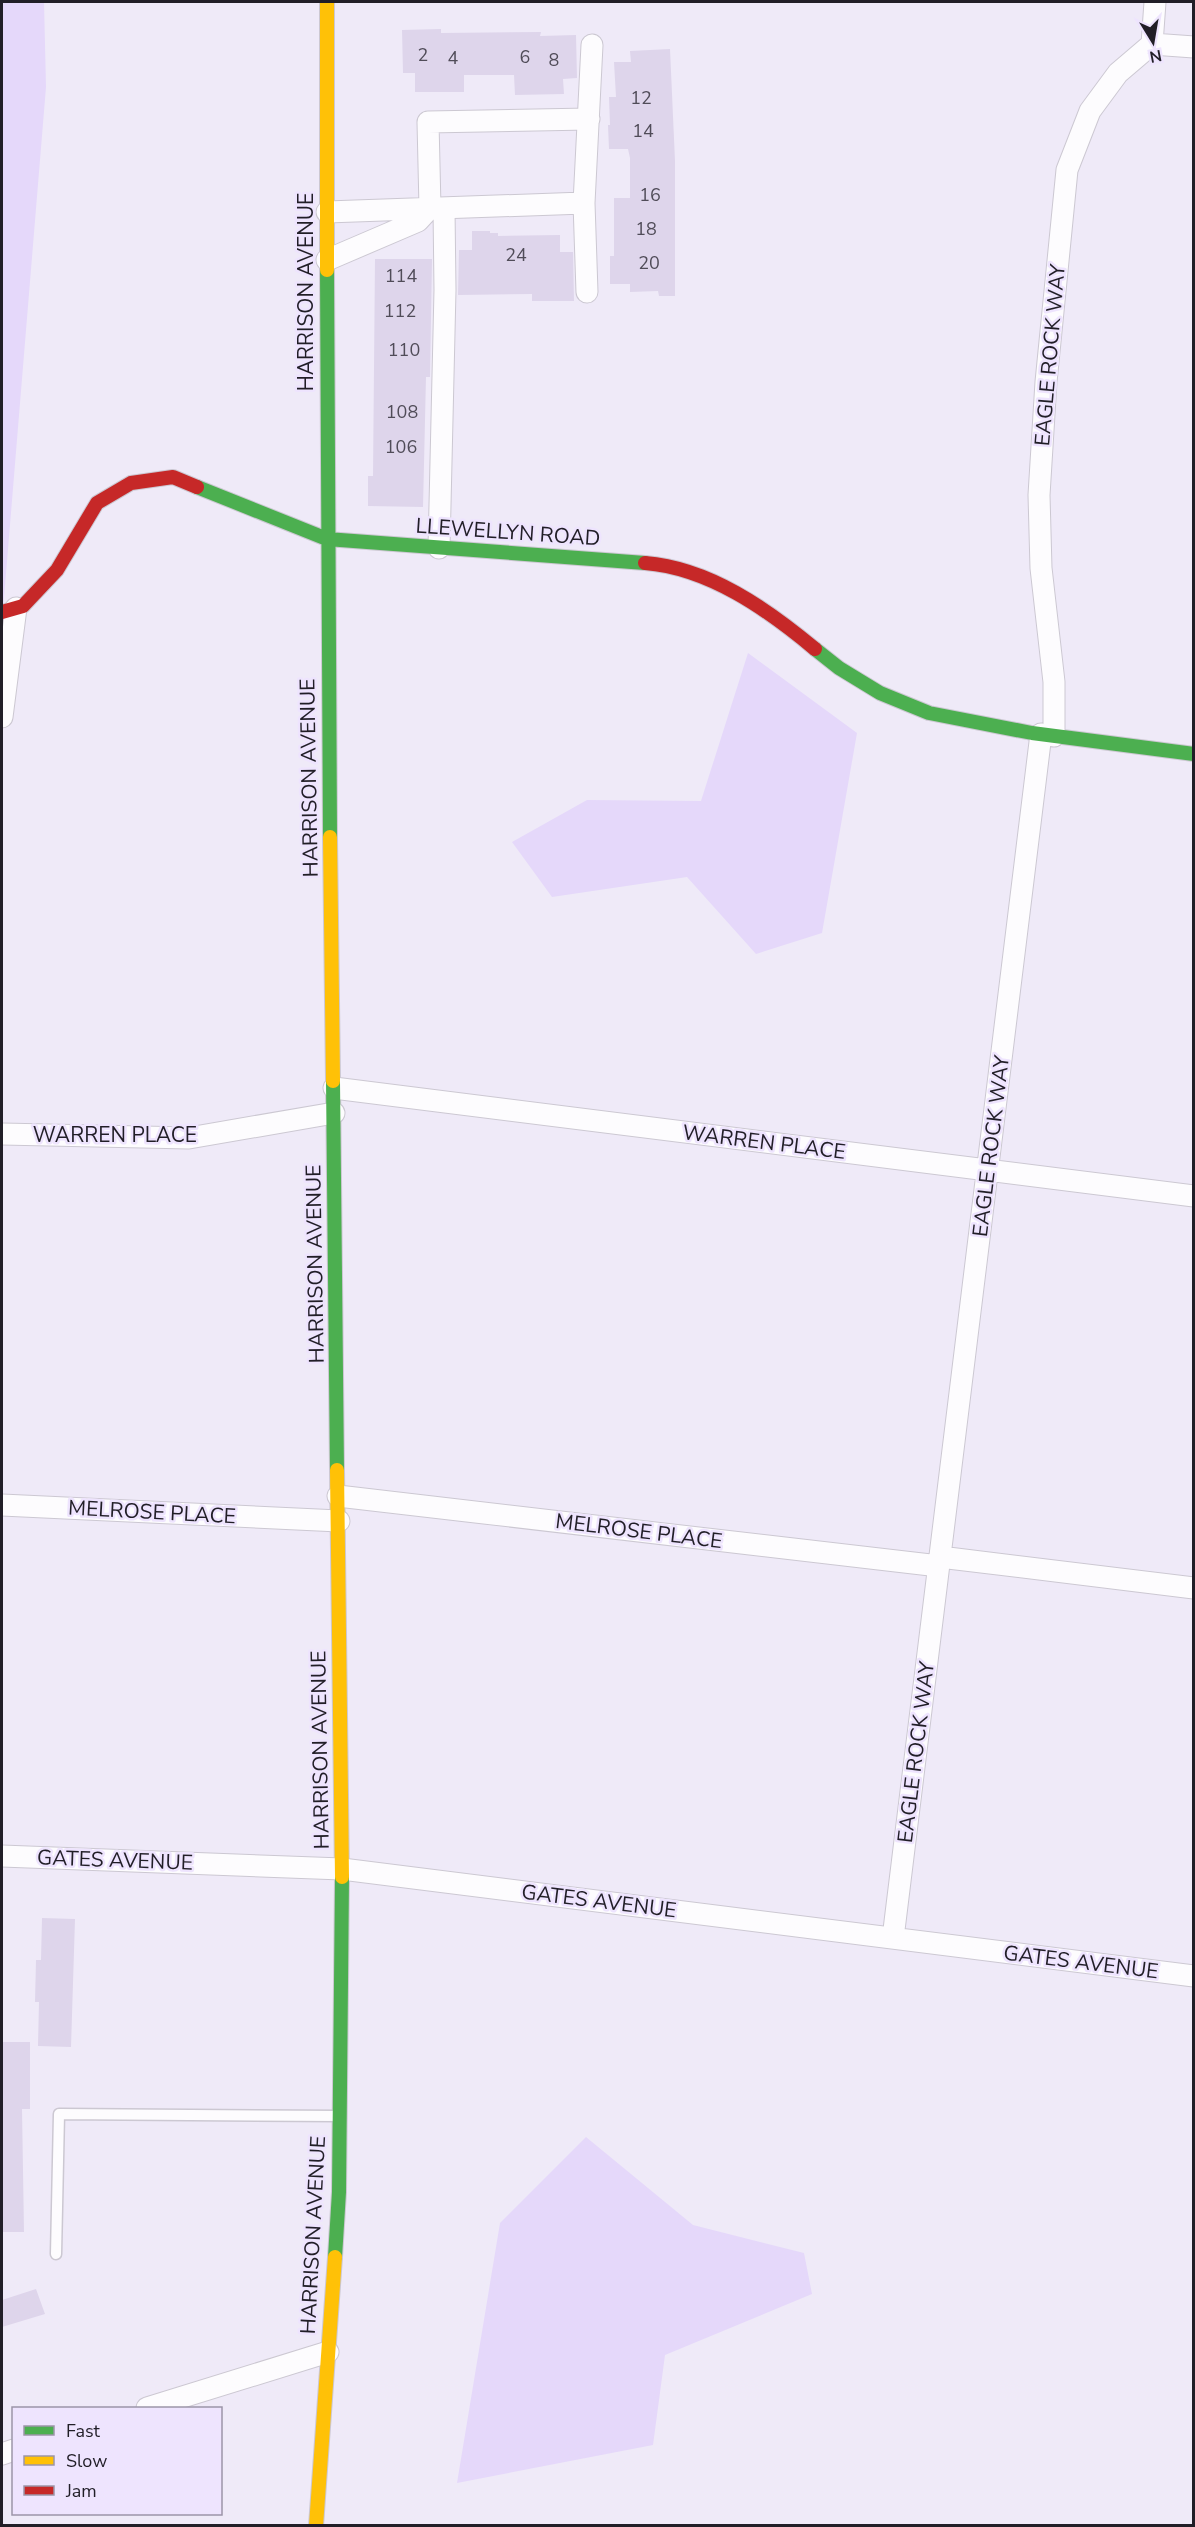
<svg xmlns="http://www.w3.org/2000/svg" width="1195" height="2527" font-family="'Nunito Sans',sans-serif">
	<style>
		.green { fill: #e5d8fa }
		.building { fill: #ded5eb }
		.lines { fill: none; stroke-linecap: round; stroke-linejoin: round }
		.lane-casing { stroke: #ccc8d2; stroke-width: 13 }
		.street-casing { stroke: #ccc8d2; stroke-width: 23 }
		.fast-casing { stroke: #ccc8d2; stroke-width: 16 }
		.slow-casing { stroke: #ccc8d2; stroke-width: 16 }
		.jam-casing { stroke: #ccc8d2; stroke-width: 16 }
		.lane { stroke: #fdfcfe; stroke-width: 10 }
		.street { stroke: #fdfcfe; stroke-width: 21 }
		.fast { stroke: #4caf50; stroke-width: 14 }
		.slow { stroke: #ffc107; stroke-width: 14 }
		.jam { stroke: #c62828; stroke-width: 14 }
		.labels { text-anchor: middle; stroke-width: 5; stroke-linejoin: round; paint-order: stroke }
		.number-label { font-size: 18px; fill: #504c58 }
		.street-label { font-size: 21px; fill: #211e27; stroke: #eee4fe }
	</style>
	<rect width="100%" height="100%" fill="#efeaf8"/>
	<path class="green" d="M2 2H44L46 87 3 610H2Z
		M748 653 857 733 822 933 756 954 687 877 552 897 512 842 587 800 701 801Z
		M586 2137 693 2225 804 2253 812 2294 665 2355 653 2445 457 2483 500 2223Z"/>
	<path class="building" d="M441 29V33L541 32 540 36 576 35 577 78 563 79 564 94 515 95 514 75H464V92H415V73H403L402 30Z
		M670 49 675 161V296H659L658 291 630 292V284H610V256H614V198H630V158L628 149H609L608 125H610L609 97H616L614 62H631L630 51Z
		M472 231H490V233H498V236L560 235V252H573L574 301H532V294L458 295 459 250H472Z
		M375 259H432L430 377H426L423 507 368 506V476H373Z
		M42 1918 75 1919 71 2047 38 2046 39 2002H35L36 1960H41Z
		M2 2042H30V2109H22L24 2232H2Z
		M36 2289 45 2314 2 2327V2300Z"/>
	<g class="lines">
		<defs>
			<path id="lane" d="M56 2254 59 2114 340 2116"/>
			<path id="street" d="M1152 44 1155 2
				M327 212 584 203
				M327 260 418 221 430 208 428 122 589 119
				M587 292 584 203 592 45
				M439 548 445 290 444 208
				M2 717 16 608
				M1054 736V682L1041 568 1039 495 1046 382 1067 170 1090 111 1118 73 1152 44 1194 47
				M334 1088 1194 1196
				M2 1134 189 1138 334 1113
				M338 1496 939 1566
				M2 1505 339 1521
				M940 1557 1194 1588
				M2 1856 342 1869 1194 1976
				M893 1938 1041 734
				M147 2408 328 2352
				M2 2454 14 2450"/>
			<path id="fast" d="M327 270 330 837
				M197 487 327 539 645 563
				M815 649 839 668 880 693 929 713 1032 733 1194 754
				M333 1081 337 1470
				M335 2257 339 2192 342 1877"/>
			<path id="slow" d="M327 2V270
				M330 837 333 1081
				M337 1470 342 1877
				M316 2526 335 2257"/>
			<path id="jam" d="M645 563C709 568 767 609 815 649
				M2 612 23 606 57 570 97 503 131 483 173 477 197 487"/>
		</defs>
		<use href="#lane" class="lane-casing"/>
		<use href="#street" class="street-casing"/>
		<use href="#fast" class="fast-casing"/>
		<use href="#slow" class="slow-casing"/>
		<use href="#jam" class="jam-casing"/>
		<use href="#lane" class="lane"/>
		<use href="#street" class="street"/>
		<use href="#fast" class="fast"/>
		<use href="#slow" class="slow"/>
		<use href="#jam" class="jam"/>
	</g>
	<g class="labels">
		<g class="number-label">
			<text x="423" y="61">2</text>
			<text x="525" y="63">6</text>
			<text x="453" y="64">4</text>
			<text x="554" y="66">8</text>
			<text x="641" y="104">12</text>
			<text x="643" y="137">14</text>
			<text x="650" y="201">16</text>
			<text x="646" y="235">18</text>
			<text x="516" y="261">24</text>
			<text x="649" y="269">20</text>
			<text x="401" y="282">114</text>
			<text x="400" y="317">112</text>
			<text x="404" y="356">110</text>
			<text x="402" y="418">108</text>
			<text x="401" y="453">106</text>
		</g>
		<g class="street-label">
			<text transform="translate(306 292) rotate(-90)" y="7">HARRISON AVENUE</text>
			<text transform="translate(1050 355) rotate(-85)" y="7">EAGLE ROCK WAY</text>
			<text transform="translate(508 532) rotate(4)" y="7">LLEWELLYN ROAD</text>
			<text transform="translate(309 778) rotate(-91)" y="7">HARRISON AVENUE</text>
			<text x="115" y="1142">WARREN PLACE</text>
			<text transform="translate(764 1142) rotate(7)" y="7">WARREN PLACE</text>
			<text transform="translate(991 1146) rotate(-83)" y="7">EAGLE ROCK WAY</text>
			<text transform="translate(315 1264) rotate(-91)" y="7">HARRISON AVENUE</text>
			<text transform="translate(152 1512) rotate(3)" y="7">MELROSE PLACE</text>
			<text transform="translate(639 1531) rotate(7)" y="7">MELROSE PLACE</text>
			<text transform="translate(320 1750) rotate(-91)" y="7">HARRISON AVENUE</text>
			<text transform="translate(916 1752) rotate(-83)" y="7">EAGLE ROCK WAY</text>
			<text transform="translate(115 1860) rotate(2)" y="7">GATES AVENUE</text>
			<text transform="translate(599 1901) rotate(7)" y="7">GATES AVENUE</text>
			<text transform="translate(1081 1962) rotate(7)" y="7">GATES AVENUE</text>
			<text transform="translate(313 2235) rotate(-87)" y="7">HARRISON AVENUE</text>
		</g>
	</g>
	<rect width="1195" height="2527" fill="none" stroke="#211e27" stroke-width="6"/>
	<rect x="12" y="2407" width="210" height="108" fill="#eee4fe" stroke="#9c95a8" stroke-width="1.5"/>
	<rect x="24" y="2426" width="30" height="9" fill="#4caf50" stroke="#9c95a8" stroke-width="1.5"/>
	<text x="66" y="2437" font-size="18" fill="#211e27">Fast</text>
	<rect x="24" y="2456" width="30" height="9" fill="#ffc107" stroke="#9c95a8" stroke-width="1.5"/>
	<text x="66" y="2467" font-size="18" fill="#211e27">Slow</text>
	<rect x="24" y="2486" width="30" height="9" fill="#c62828" stroke="#9c95a8" stroke-width="1.5"/>
	<text x="66" y="2497" font-size="18" fill="#211e27">Jam</text>
	<g transform="translate(1153 42) rotate(169)" stroke="#eee4fe" stroke-width="4.5" paint-order="stroke">
	<path d="M0-4.5L10 22L0 15L-10 22Z" fill="#211e27"/>
	<text y="-9" font-size="16" font-weight="bold" text-anchor="middle" fill="#211e27">N</text>
	</g>
</svg>
